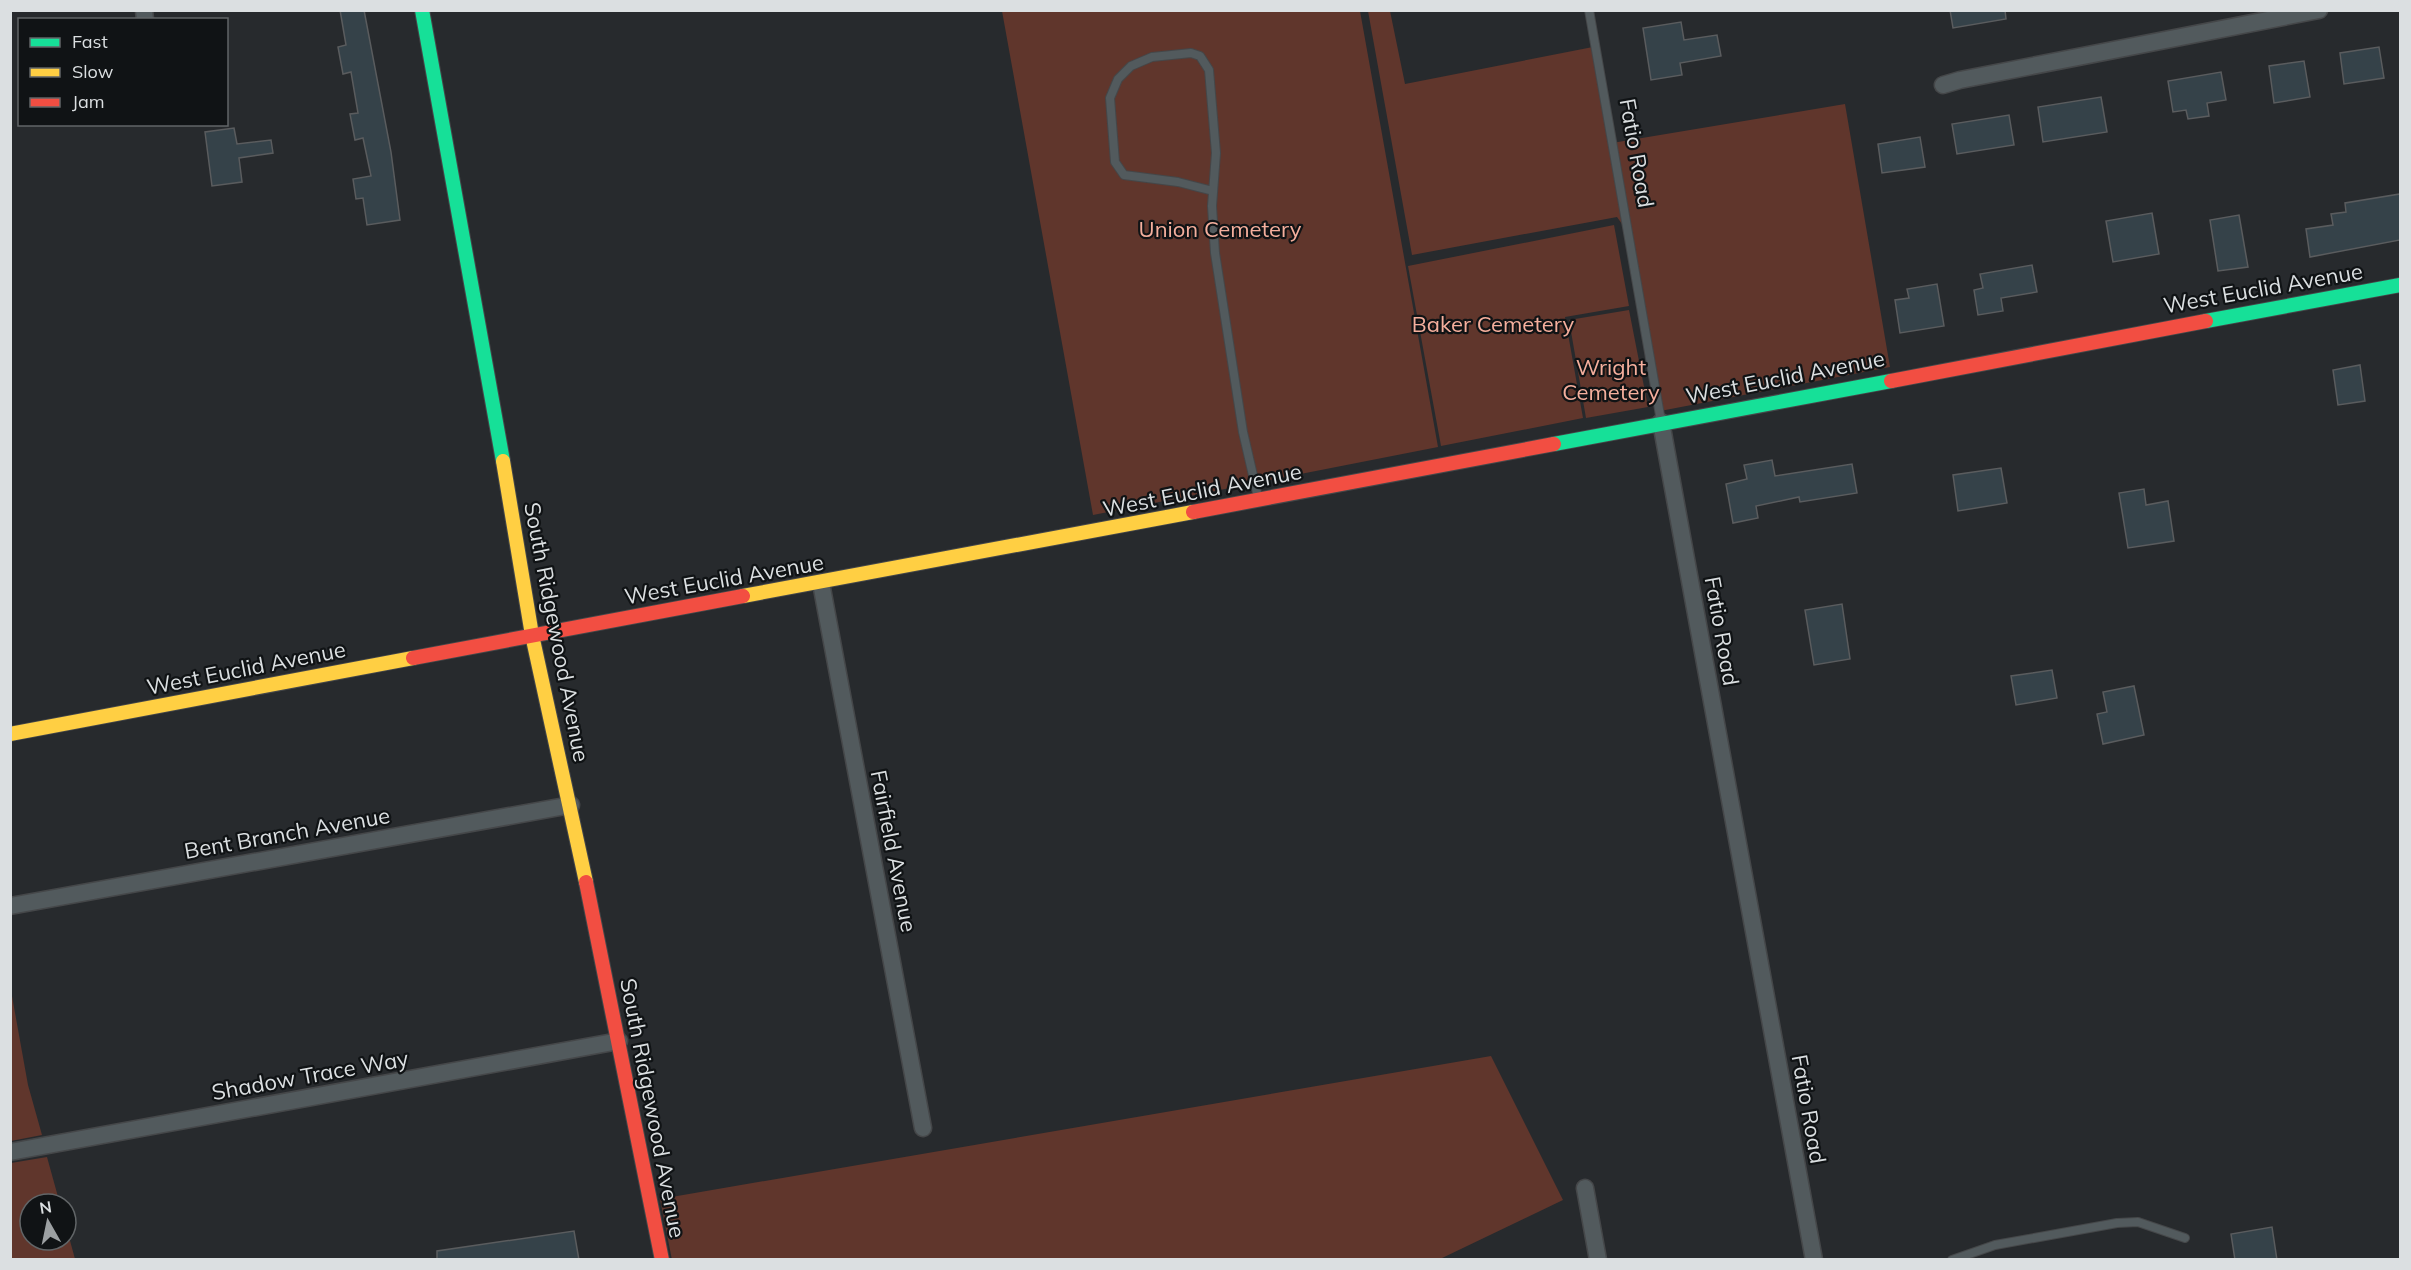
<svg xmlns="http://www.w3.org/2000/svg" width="2411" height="1270" font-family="Mulish,sans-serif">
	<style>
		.green { fill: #60362c }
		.building { fill: #354249; stroke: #5a5c5e; stroke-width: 1.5 }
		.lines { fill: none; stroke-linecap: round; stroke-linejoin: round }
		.lane-casing { stroke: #454749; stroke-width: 10 }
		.street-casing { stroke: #454749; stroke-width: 19 }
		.fast-casing { stroke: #454749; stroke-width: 16 }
		.slow-casing { stroke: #454749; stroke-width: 16 }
		.jam-casing { stroke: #454749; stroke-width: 16 }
		.lane { stroke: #525a5d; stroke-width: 8 }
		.street { stroke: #525a5d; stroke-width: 16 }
		.fast { stroke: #16e098; stroke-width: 14 }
		.slow { stroke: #ffcf43; stroke-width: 14 }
		.jam { stroke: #f24e42; stroke-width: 14 }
		.labels { text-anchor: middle; stroke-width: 4.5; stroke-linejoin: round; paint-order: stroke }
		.street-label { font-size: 22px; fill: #dbdfe1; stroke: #101315 }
		.park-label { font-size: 22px; fill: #f5af9d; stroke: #101315 }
	</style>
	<rect width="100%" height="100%" fill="#272a2d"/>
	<path class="green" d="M1002 11H1360L1438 447 1093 515Z
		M1368 11H1390L1405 84 1598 46 1612 143 1845 104 1890 367 1655 412 1656 405 1622 224 1617 217 1412 255Z
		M1614 225 1629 306 1565 317 1583 418 1441 446 1408 266Z
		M1629 310 1648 407 1586 418 1569 320Z
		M10 985 28 1085 42 1135 11 1141Z
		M1491 1056 1563 1200 1440 1259 672 1260 660 1199Z
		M47 1157 60 1204H30V1240H66V1226L75 1259H11V1163Z"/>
	<path class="building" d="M340 10H364L391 152 400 220 367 225 363 198 356 199 353 179 371 176 363 138 355 140 350 114 358 113 351 72 343 74 338 47 346 45Z
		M1950 10H2005L2006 19 1953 28Z
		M1681 22 1684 40 1717 35 1721 56 1680 63 1682 75 1651 80 1643 28Z
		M2379 47 2384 78 2344 84 2340 53Z
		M2304 61 2310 97 2274 103 2269 66Z
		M2221 72 2226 100 2207 103 2209 116 2188 119 2186 110 2173 112 2168 81Z
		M2101 97 2107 132 2043 142 2038 107Z
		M2009 115 2014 145 1957 154 1952 124Z
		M234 128 237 144 271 140 273 153 239 158 242 182 212 186 205 132Z
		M1920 137 1925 167 1882 173 1878 144Z
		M2400 194V240L2310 257 2306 229 2333 225 2331 214 2346 212 2345 203Z
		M2152 213 2159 254 2113 262 2106 221Z
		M2239 215 2248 267 2218 271 2210 220Z
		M2032 265 2037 292 2001 298 2003 311 1978 315 1974 290 1983 288 1980 274Z
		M1937 284 1944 326 1900 333 1895 300 1909 298 1907 289Z
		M2360 365 2365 401 2338 405 2333 370Z
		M1772 460 1775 476 1852 464 1857 493 1800 502 1799 497 1756 506 1758 518 1733 523 1726 484 1747 479 1744 465Z
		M2001 468 2007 503 1958 511 1953 475Z
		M2144 489 2146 505 2168 501 2174 541 2128 548 2119 493Z
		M1842 604 1850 659 1814 665 1805 610Z
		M2052 670 2057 698 2016 705 2011 676Z
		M2134 686 2144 735 2103 744 2097 714 2107 712 2103 692Z
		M2272 1227 2277 1260H2235L2231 1234Z
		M574 1231 579 1260H437V1251Z"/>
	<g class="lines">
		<defs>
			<path id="lane" d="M1589 10 1661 421
				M1213 191 1178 182 1124 175 1115 162 1110 98 1118 79 1131 66 1152 57 1191 53 1200 56 1209 70 1216 153 1212 206 1215 253 1243 432 1258 497
				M1952 1260 1995 1245 2117 1223 2138 1222 2185 1238"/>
			<path id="street" d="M144 10 145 20
				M1943 85 1960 80 2319 10
				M1661 422 1814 1260
				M821 583 923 1128
				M10 906 571 805
				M10 1152 619 1041
				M1585 1188 1598 1260"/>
			<path id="fast" d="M422 10 503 461
				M2206 321 2400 285
				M1554 444 1891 381"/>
			<path id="slow" d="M503 461 532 635 586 882
				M743 596 1193 512
				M10 734 413 658"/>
			<path id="jam" d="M1891 381 2206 321
				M1193 512 1554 444
				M413 658 743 596
				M586 882 662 1260"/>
		</defs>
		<use href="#lane" class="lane-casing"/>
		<use href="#street" class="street-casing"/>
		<use href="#fast" class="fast-casing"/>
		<use href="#slow" class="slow-casing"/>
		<use href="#jam" class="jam-casing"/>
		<use href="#lane" class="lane"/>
		<use href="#street" class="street"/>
		<use href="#fast" class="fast"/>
		<use href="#slow" class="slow"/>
		<use href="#jam" class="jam"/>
	</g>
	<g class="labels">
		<g class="street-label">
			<text transform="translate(1637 153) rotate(80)" y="8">Fatio Road</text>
			<text transform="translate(2263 288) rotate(-10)" y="8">West Euclid Avenue</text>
			<text transform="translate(1785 377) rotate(-11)" y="8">West Euclid Avenue</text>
			<text transform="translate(1202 490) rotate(-11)" y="8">West Euclid Avenue</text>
			<text transform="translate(724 579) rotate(-10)" y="8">West Euclid Avenue</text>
			<text transform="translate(1722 631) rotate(80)" y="8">Fatio Road</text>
			<text transform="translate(557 632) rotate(79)" y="8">South Ridgewood Avenue</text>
			<text transform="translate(246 668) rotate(-11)" y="8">West Euclid Avenue</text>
			<text transform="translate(287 833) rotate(-10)" y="8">Bent Branch Avenue</text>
			<text transform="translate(894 851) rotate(79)" y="8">Fairfield Avenue</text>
			<text transform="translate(310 1075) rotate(-10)" y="8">Shadow Trace Way</text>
			<text transform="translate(653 1108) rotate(79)" y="8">South Ridgewood Avenue</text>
			<text transform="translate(1809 1109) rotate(80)" y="8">Fatio Road</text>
		</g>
		<g class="park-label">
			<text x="1220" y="237">Union Cemetery</text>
			<text x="1493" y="332">Baker Cemetery</text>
			<text x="1611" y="375">Wright<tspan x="1611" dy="25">Cemetery</tspan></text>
		</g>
	</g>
	<rect width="2411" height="1270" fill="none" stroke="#dbdfe1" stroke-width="24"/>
	<rect x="18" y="18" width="210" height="108" fill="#101315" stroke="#616567" stroke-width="1.5"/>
	<rect x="30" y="38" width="30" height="9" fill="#16e098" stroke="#616567" stroke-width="1.5"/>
	<text x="72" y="48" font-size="18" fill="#dbdfe1">Fast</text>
	<rect x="30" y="68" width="30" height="9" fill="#ffcf43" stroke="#616567" stroke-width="1.5"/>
	<text x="72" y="78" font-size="18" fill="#dbdfe1">Slow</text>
	<rect x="30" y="98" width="30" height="9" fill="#f24e42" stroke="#616567" stroke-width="1.5"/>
	<text x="72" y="108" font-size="18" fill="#dbdfe1">Jam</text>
	<g transform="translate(48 1222) rotate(351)"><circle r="28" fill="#101315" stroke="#616567" stroke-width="1.5"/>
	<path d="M0-4.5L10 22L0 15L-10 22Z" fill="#9ca0a2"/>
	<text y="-9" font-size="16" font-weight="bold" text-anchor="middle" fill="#dbdfe1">N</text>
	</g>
</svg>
